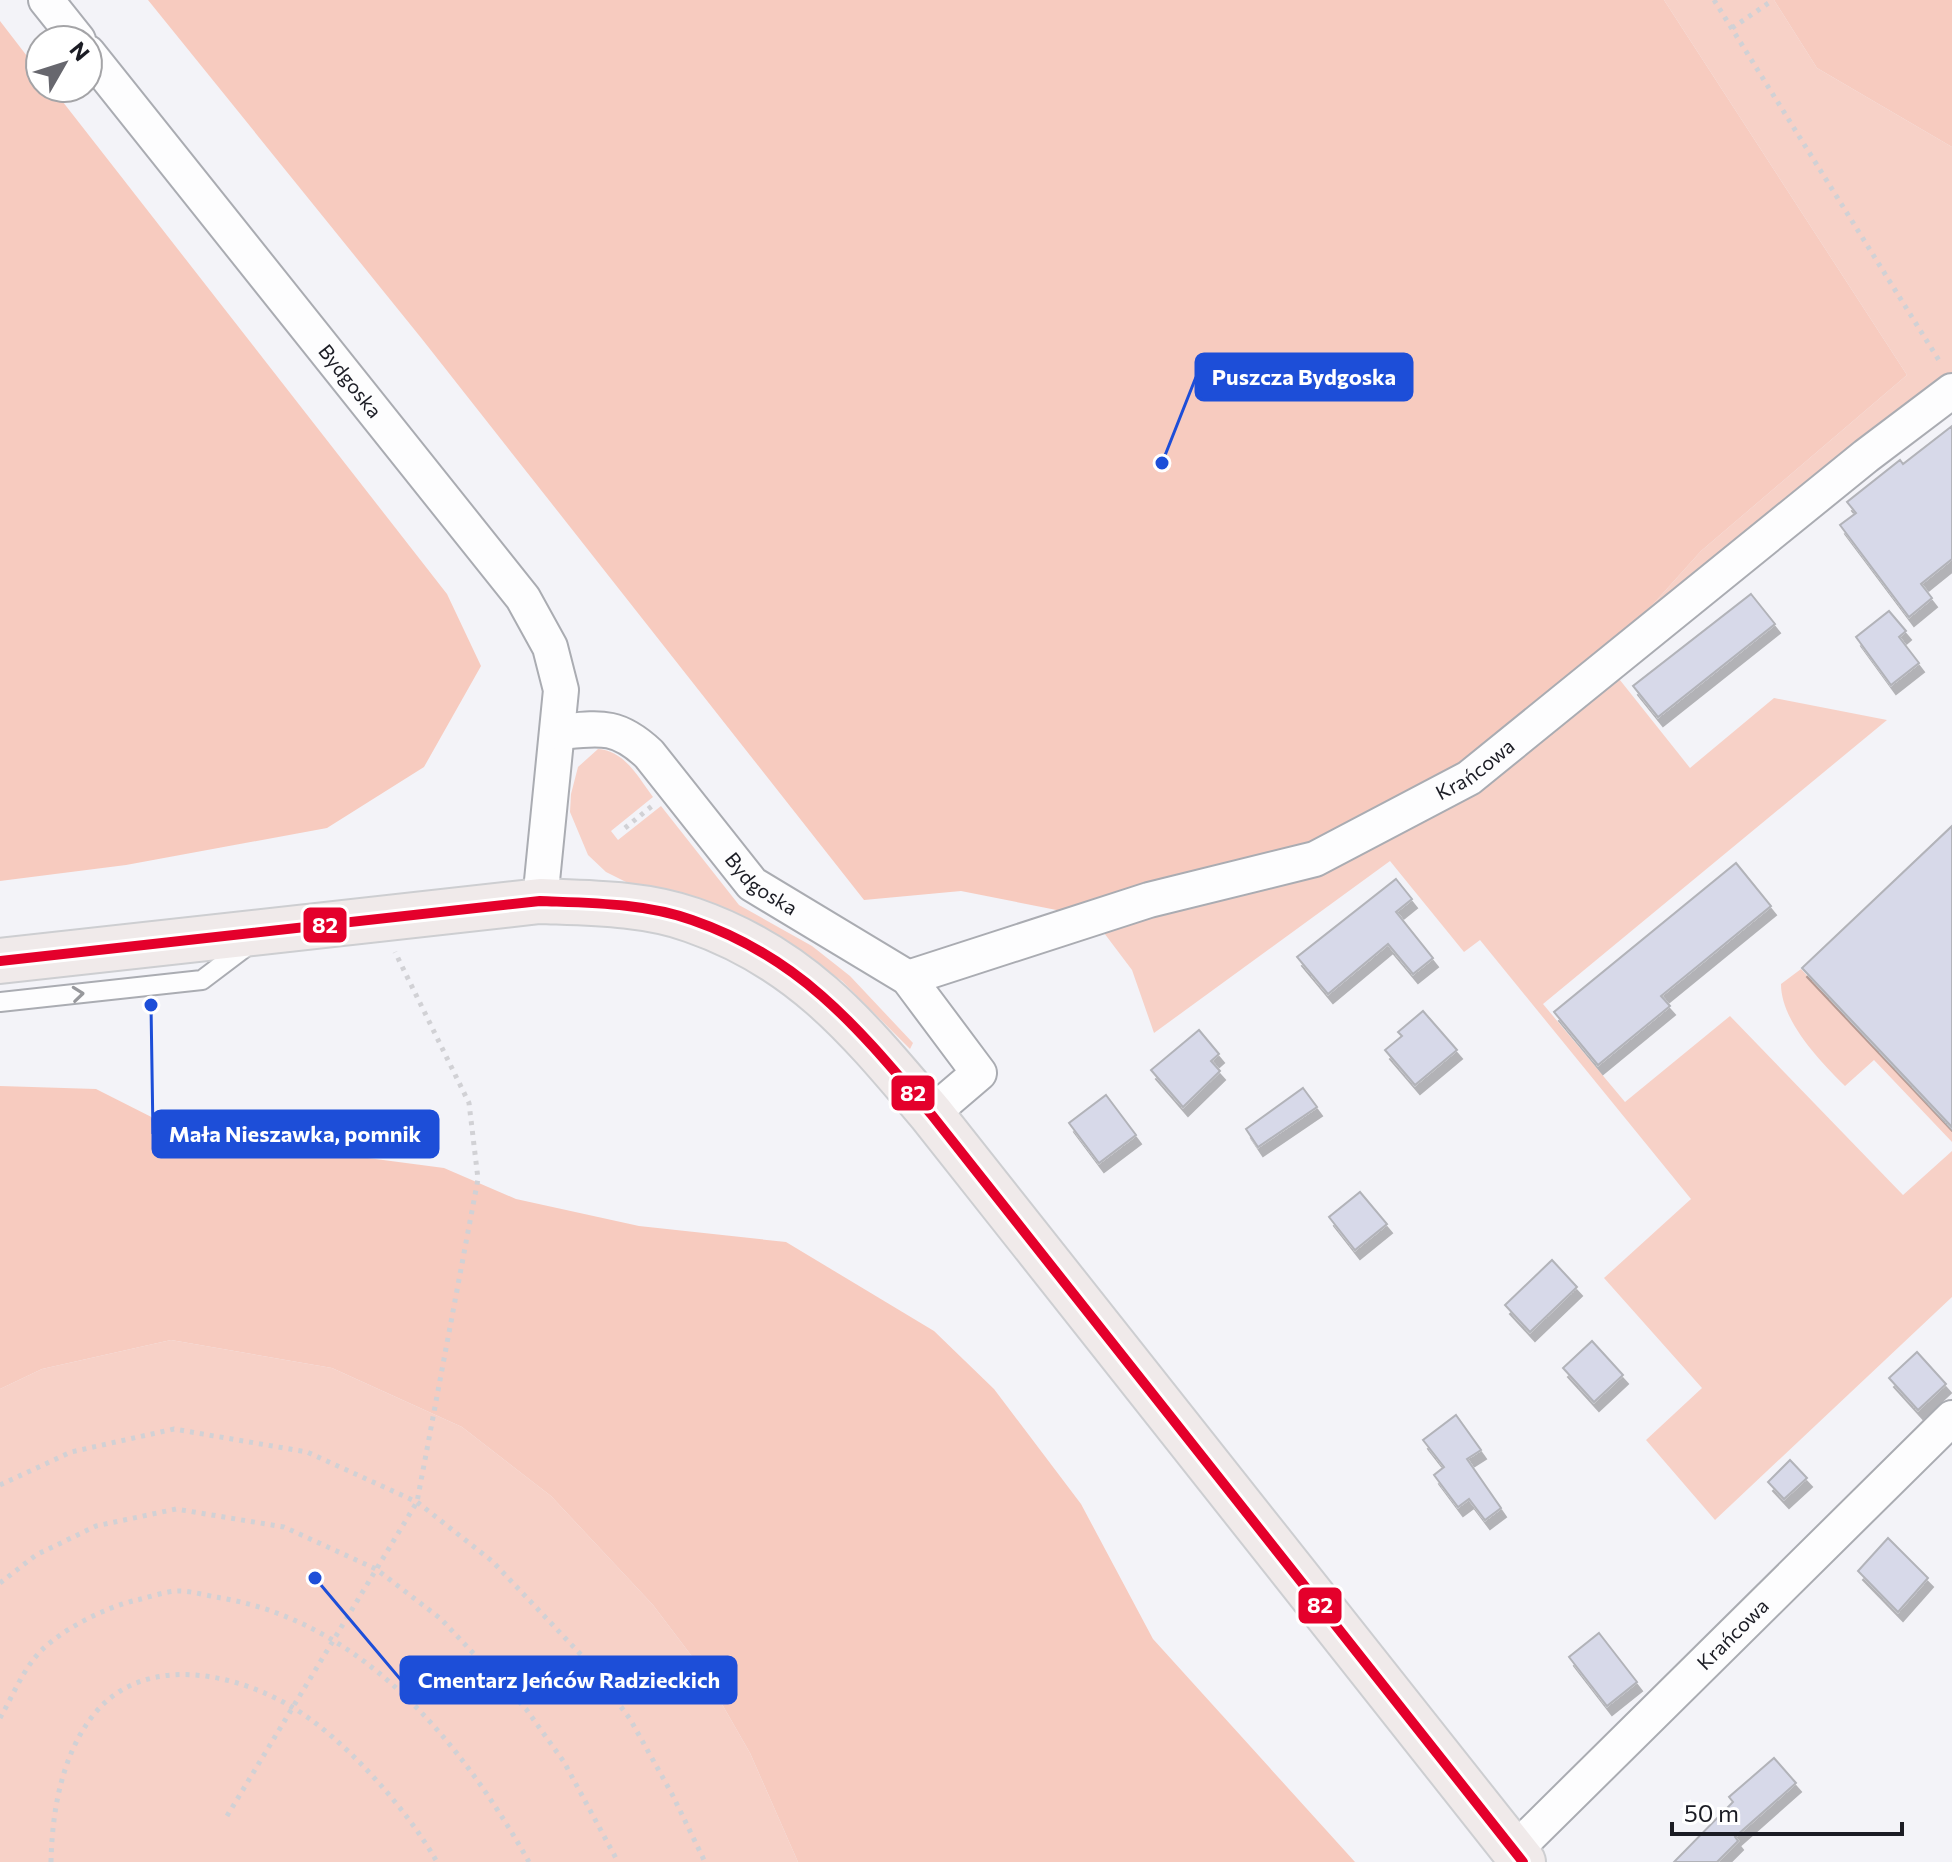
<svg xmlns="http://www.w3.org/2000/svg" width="1952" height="1862" font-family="Commissioner,sans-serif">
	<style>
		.green { fill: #f7d1c7 }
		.forest { fill: #f7cbbf }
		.building { fill: #d7d9e9; stroke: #b2b3b9; stroke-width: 2; filter: url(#shadow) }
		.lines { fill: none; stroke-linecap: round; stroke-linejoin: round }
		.service-casing { stroke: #aaacb2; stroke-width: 22 }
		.minor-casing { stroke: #aaacb2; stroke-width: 38 }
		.primary-casing { stroke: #cdced1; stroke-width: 48 }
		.path { stroke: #d1d1d5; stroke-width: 5; stroke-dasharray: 4 6; stroke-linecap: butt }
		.service { stroke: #fdfdfe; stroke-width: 18 }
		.minor { stroke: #fdfdfe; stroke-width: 34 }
		.primary { stroke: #f0eaea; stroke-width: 44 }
		.bus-1-casing { stroke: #fff; stroke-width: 16 }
		.bus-1 { stroke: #e4002b; stroke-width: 10 }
		.oneway { stroke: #97989c }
		.labels { text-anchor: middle; stroke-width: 6; stroke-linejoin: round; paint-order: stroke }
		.street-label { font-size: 20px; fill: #1b1c24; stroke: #fff }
		.leader { fill: none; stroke: #1d4ed8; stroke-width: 3 }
		.callout-dot { fill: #1d4ed8; stroke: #fff; stroke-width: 3 }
		.callout { fill: #1d4ed8; stroke: #1d4ed8; stroke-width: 3 }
		.callout-label { font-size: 22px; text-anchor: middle; font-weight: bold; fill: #fff }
		.line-badge { stroke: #fff; stroke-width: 3 }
		.badge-label { font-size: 22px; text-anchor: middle; font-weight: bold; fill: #fff }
	</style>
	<defs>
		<filter id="shadow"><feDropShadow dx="5" dy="9" stdDeviation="0" flood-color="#0004"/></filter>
	</defs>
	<rect width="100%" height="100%" fill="#f3f3f8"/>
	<path class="green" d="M1664 0H1774L1817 68 1952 147V391L1608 665 1690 768 1774 698 1887 720 1543 1004 1625 1102 1730 1016 1903 1195 1952 1151V1297L1715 1520 1646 1440 1702 1388 1604 1278 1691 1199 1480 940 1464 952 1390 861 1154 1033 1132 970 1092 917 1573 693 1701 551 1907 375Z
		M598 749C625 751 638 777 653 797L611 831 618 840 661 806 739 905 812 946 850 976 913 1043 910 1049 842 981 771 931 709 902 628 883 606 872 588 855 570 812 571 794 578 767Z
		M1801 969 1952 1131V1142L1874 1060 1845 1086C1820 1061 1781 1021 1781 984Z
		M171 1340 332 1368 462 1427 551 1496 653 1605 703 1671 750 1753 798 1862H0V1389L42 1369Z"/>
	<path class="forest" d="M148 0H1664L1907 375 1701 551 1573 693 1395 820 1092 917 961 891 864 900 422 339Z
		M1774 0H1952V147L1817 68Z
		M0 21 40 73V88H52L447 594 481 666 424 767 327 828 126 865 0 881Z
		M0 1086 96 1089 185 1134 444 1168 516 1199 639 1226 786 1242 934 1331 994 1389 1081 1504 1153 1639 1355 1862H798L750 1753 703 1671 653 1605 551 1496 462 1427 332 1368 171 1340 42 1369 0 1389Z"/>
	<path class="building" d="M1952 426V559L1921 584 1932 598 1909 617 1840 525 1856 513 1847 502 1900 460 1903 464Z
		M1751 594 1775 624 1658 717 1633 686Z
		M1889 611 1906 631 1899 637 1919 663 1891 685 1856 637Z
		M1952 826V1127L1802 968Z
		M1736 863 1771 906 1661 996 1670 1006 1598 1065 1554 1012Z
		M1396 879 1412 899 1396 912 1433 958 1413 974 1388 944 1328 994 1297 957Z
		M1423 1011 1457 1050 1415 1085 1385 1050 1402 1036 1398 1032Z
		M1199 1030 1219 1054 1211 1061 1220 1071 1183 1107 1151 1070Z
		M1303 1088 1317 1107 1258 1147 1246 1129Z
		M1106 1095 1136 1135 1099 1163 1069 1123Z
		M1360 1192 1387 1224 1355 1250 1329 1217Z
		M1552 1260 1577 1287 1530 1332 1505 1305Z
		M1592 1341 1623 1375 1594 1402 1563 1368Z
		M1917 1352 1946 1384 1918 1410 1889 1378Z
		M1456 1415 1481 1450 1467 1459 1501 1508 1485 1520 1469 1499 1458 1507 1434 1475 1444 1467 1423 1440Z
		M1790 1460 1807 1478 1784 1499 1768 1482Z
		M1888 1538 1928 1578 1898 1612 1858 1571Z
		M1599 1633 1637 1682 1607 1706 1569 1657Z
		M1774 1758 1796 1783 1735 1837 1738 1841 1717 1862H1674L1733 1802 1729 1797Z"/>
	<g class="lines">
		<defs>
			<path id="service" d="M0 1002 202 980 251 943"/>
			<g id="minor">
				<path d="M46 0 78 40"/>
				<path id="s1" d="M88 53 523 598 550 647 561 690 540 901"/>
				<path id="s2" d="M559 732C600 728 617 724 649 754L752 884 908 978 979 1073 931 1114"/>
				<path id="s3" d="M908 978 1149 900 1315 859 1469 778 1866 456 1952 391"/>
				<path id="s4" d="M1514 1851 1952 1418"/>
			</g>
			<path id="primary" d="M0 961 540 901C590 903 645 903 692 920 802 958 859 1029 931 1114L1523 1862"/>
		</defs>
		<use href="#service" class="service-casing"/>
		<use href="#minor" class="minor-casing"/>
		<use href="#primary" class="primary-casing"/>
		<path class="path" d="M1714 0 1940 362
			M1732 28 1773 0
			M625 828 652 806
			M0 1485 71 1452 174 1429 307 1452 417 1502 492 1561 586 1660 630 1719 672 1794 705 1862
			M0 1583 36 1555 96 1526 176 1509 284 1527 376 1569 441 1619 526 1709 564 1762 618 1862
			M0 1718C11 1699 20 1677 33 1660 53 1633 105 1607 137 1600 150 1597 166 1591 179 1591 192 1591 208 1596 221 1598 363 1622 462 1743 529 1862
			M227 1816 417 1502 478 1179 469 1103 395 952
			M51 1862C52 1811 62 1753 95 1713 145 1653 235 1673 292 1707 345 1739 407 1809 437 1862"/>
		<use href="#service" class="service"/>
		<use href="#minor" class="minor"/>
		<use href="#primary" class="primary"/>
		<defs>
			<path id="bus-1" d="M0 961 540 901C590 903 645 903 692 920 802 958 859 1029 931 1114L1523 1862"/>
		</defs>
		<use href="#bus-1" class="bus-1-casing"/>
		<use href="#bus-1" class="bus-1"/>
	</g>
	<defs><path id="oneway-chevron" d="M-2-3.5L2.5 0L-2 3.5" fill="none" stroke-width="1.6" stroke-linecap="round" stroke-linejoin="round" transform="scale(2)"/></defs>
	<use class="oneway" href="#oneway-chevron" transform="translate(78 994) rotate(-6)"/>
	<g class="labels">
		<g class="street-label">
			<text dy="7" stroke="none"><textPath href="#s1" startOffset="420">Bydgoska</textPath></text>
			<text dy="7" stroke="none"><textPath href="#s3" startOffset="608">Krańcowa</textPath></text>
			<text dy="7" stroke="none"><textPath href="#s2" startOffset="270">Bydgoska</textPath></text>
			<text dy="7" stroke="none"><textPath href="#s4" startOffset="308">Krańcowa</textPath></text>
		</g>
	</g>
	<path class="leader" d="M1162 463L1196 377M151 1005L153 1134M315 1578L401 1680"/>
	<g class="callout-dot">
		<circle cx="1162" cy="463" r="8"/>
		<circle cx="151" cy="1005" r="8"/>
		<circle cx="315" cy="1578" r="8"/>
	</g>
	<g class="callout">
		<rect x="1196" y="354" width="216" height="46" rx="8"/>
		<rect x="153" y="1111" width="285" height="46" rx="8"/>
		<rect x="401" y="1657" width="335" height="46" rx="8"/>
	</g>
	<g class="callout-label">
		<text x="1304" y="385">Puszcza Bydgoska</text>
		<text x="295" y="1142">Mała Nieszawka, pomnik</text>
		<text x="569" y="1688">Cmentarz Jeńców Radzieckich</text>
	</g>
	<g class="line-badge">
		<rect x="302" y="906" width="46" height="38" rx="8" fill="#e4002b"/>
		<rect x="890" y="1074" width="46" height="38" rx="8" fill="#e4002b"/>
		<rect x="1297" y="1586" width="46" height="39" rx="8" fill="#e4002b"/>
	</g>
	<g class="badge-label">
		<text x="325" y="933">82</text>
		<text x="913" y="1101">82</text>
		<text x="1320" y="1613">82</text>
	</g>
	<g transform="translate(64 64) rotate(51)"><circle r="38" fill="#ffffff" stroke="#a4a4a7" stroke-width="2"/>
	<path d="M0-6L14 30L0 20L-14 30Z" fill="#67676e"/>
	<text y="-12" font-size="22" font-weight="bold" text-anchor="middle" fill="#1b1c24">N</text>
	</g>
	<path d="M1672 1822v12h230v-12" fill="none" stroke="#1b1c24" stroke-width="4"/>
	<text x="1684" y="1822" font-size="24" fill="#1b1c24" stroke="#ffffff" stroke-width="6" paint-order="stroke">50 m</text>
</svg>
